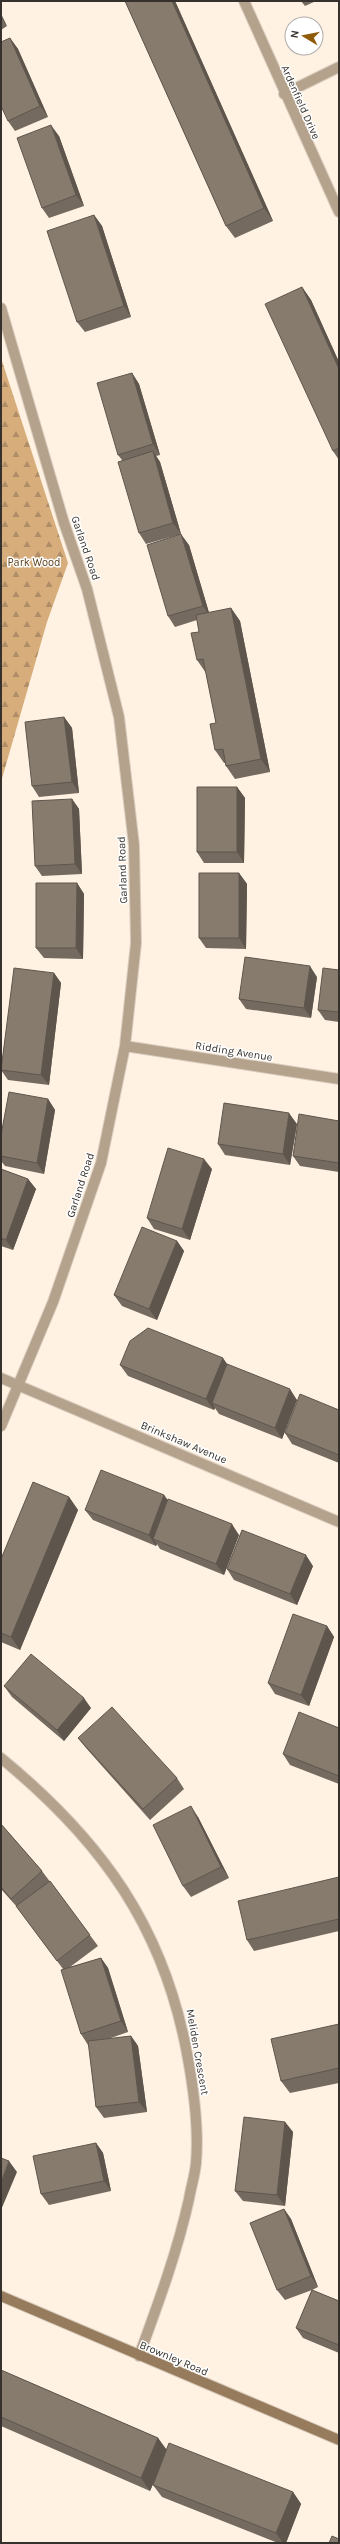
<svg xmlns="http://www.w3.org/2000/svg" width="340" height="2544" font-family="Karla,sans-serif">
	<style>
		.forest { fill: url(#forest-firs) }
		.lines { fill: none; stroke-linecap: round; stroke-linejoin: round }
		.street-casing { stroke: #dbcfc1; stroke-width: 12 }
		.secondary-casing { stroke: #dbcfc1; stroke-width: 12 }
		.street { stroke: #b5a28d; stroke-width: 10 }
		.secondary { stroke: #967b5c; stroke-width: 10 }
		.wall { fill: #746a5f }
		.shaded-wall { fill: #5e564d }
		.building { fill: #877b6e; stroke: #5e564d }
		.labels { text-anchor: middle; stroke-width: 3; stroke-linejoin: round; paint-order: stroke }
		.street-label { font-size: 11px; fill: #36312c; stroke: #fff }
		.park-label { font-size: 11px; fill: #5a3d16; stroke: #fff }
	</style>
	<defs>
		<pattern id="forest-firs" width="22" height="20" patternUnits="userSpaceOnUse"><rect width="22" height="20" fill="#d7ad7c"/><path d="M5 1l3.5 6h-7zM16 11l3.5 6h-7z" fill="#af8d66"/></pattern>
	</defs>
	<rect width="100%" height="100%" fill="#fff2e2"/>
	<path class="forest" d="M1 358 68 563 47 622 1 782Z"/>
	<g class="lines">
		<defs>
			<path id="street" d="M244 1 339 212
				M284 94 339 67
				M1 308 64 523 87 589 119 717 134 845 136 943 125 1046 101 1163 53 1302 1 1426
				M125 1046 339 1079
				M1 1378 339 1522
				M1 1758C102 1841 165 1928 188 2059 194 2092 199 2129 196 2163 195 2175 191 2187 189 2199 177 2253 158 2304 139 2356"/>
			<path id="secondary" d="M1 2296 339 2440"/>
		</defs>
		<use href="#street" class="street-casing"/>
		<use href="#secondary" class="secondary-casing"/>
		<use href="#street" class="street"/>
		<use href="#secondary" class="secondary"/>
	</g>
	<path class="wall" d="M125 1H175L273 221 235 238 226 226Z
		M301 1H316L305 6Z
		M1 14 7 26 1 30Z
		M10 38 18 49 48 117 15 131 8 121Z
		M59 136 84 206 49 218 42 208Z
		M94 215 102 226 131 317 85 332 77 322Z
		M302 287 311 300 339 362V460L333 451Z
		M132 373 139 384 160 455 156 456 160 462 181 534 146 544 139 533 122 460 118 455Z
		M189 545 209 613 231 608 240 621 270 772 235 779 226 766 225 763H224L215 750 216 723 206 673 197 660 199 632 197 620 175 627 168 616Z
		M64 717 72 728 79 793 39 797 32 786Z
		M237 787 245 798 244 863H204L197 852Z
		M72 799 79 809 82 874 42 876 35 866Z
		M239 873 247 884 246 949 206 948 199 938Z
		M77 883 84 894 83 959 44 958 36 948Z
		M339 970V1022L325 1020 318 1010Z
		M54 973 61 983 49 1085 8 1080 1 1070Z
		M317 977 311 1018 246 1009 239 999Z
		M48 1099 55 1110 44 1174 5 1166 1 1161V1135Z
		M339 1121V1172L300 1166 293 1156Z
		M297 1124 290 1165 225 1155 218 1144Z
		M1 1169 28 1179 36 1189 13 1250 1 1246Z
		M212 1169 190 1240 154 1229 147 1218Z
		M177 1241 184 1251 157 1320 122 1306 114 1295Z
		M227 1364 297 1400 282 1439 219 1414 215 1408 214 1410 128 1376 120 1365Z
		M339 1410V1463L292 1444 285 1433Z
		M164 1495 168 1501 239 1535 224 1575 160 1549 157 1544 156 1546 93 1520 85 1510Z
		M69 1497 78 1510 20 1650 1 1642V1559Z
		M313 1566 297 1605 234 1580 227 1569Z
		M327 1626 334 1637 309 1706 275 1694 268 1683Z
		M4 1686 91 1708 64 1741 12 1697Z
		M339 1728V1784L290 1765 283 1754Z
		M78 1738 177 1778 184 1789 150 1820 86 1748Z
		M198 1817 229 1878 191 1897 183 1886Z
		M1 1824 42 1871 98 1946 70 1967 101 1958 108 1968 128 2032 108 2039 131 2036 138 2046 147 2112 104 2118 96 2107 89 2045H88L81 2034 63 1969 17 1907 1 1889Z
		M339 1877V1931L254 1951 247 1940Z
		M339 2024V2083L290 2093 281 2081Z
		M285 2122 293 2132 285 2206 243 2201 235 2191Z
		M96 2143 103 2153 111 2191 49 2205 41 2194Z
		M284 2209 291 2219 318 2287 312 2290 339 2301V2353L303 2338 296 2328 312 2290 285 2300 277 2290Z
		M1 2370 158 2438 167 2450 293 2492 301 2504 286 2543H278L162 2497 153 2485 160 2468 150 2491 1 2426Z"/>
	<path class="shaded-wall" d="M172 1H175L273 221 264 208Z
		M1 14 7 26 1 17Z
		M10 38 18 49 48 117 40 106Z
		M51 125 59 136 84 206 76 195Z
		M94 215 102 226 131 317 124 306Z
		M302 287 311 300 339 362V369Z
		M132 373 139 384 160 455 153 444Z
		M153 451 160 462 181 534 173 523Z
		M181 534 189 545 210 616 203 606Z
		M231 608 240 621 270 772 261 759Z
		M64 717 72 728 79 793 72 782Z
		M237 787 245 798 244 863 237 852Z
		M72 799 79 809 82 874 75 864Z
		M239 873 247 884 246 949 239 938Z
		M77 883 84 894 83 959 76 948Z
		M310 966 317 977 311 1018 304 1008Z
		M54 973 61 983 49 1085 41 1075Z
		M48 1099 55 1110 44 1174 37 1163Z
		M289 1113 297 1124 290 1165 283 1154Z
		M204 1159 212 1169 190 1240 182 1229Z
		M28 1179 36 1189 13 1250 6 1240Z
		M177 1241 184 1251 157 1320 149 1309Z
		M223 1358 230 1368 212 1403 215 1408 214 1410 206 1399Z
		M290 1389 297 1400 282 1439 275 1428Z
		M164 1495 172 1506 153 1539 157 1544 156 1546 149 1535Z
		M69 1497 78 1510 20 1650 11 1637Z
		M232 1524 239 1535 224 1575 216 1564Z
		M306 1555 313 1566 297 1605 290 1594Z
		M327 1626 334 1637 309 1706 301 1695Z
		M84 1698 91 1708 64 1741 57 1730Z
		M191 1806 198 1817 229 1878 221 1867Z
		M101 1958 108 1968 128 2032 121 2021Z
		M131 2036 138 2046 147 2112 139 2102Z
		M285 2122 293 2132 285 2206 277 2195Z
		M96 2143 103 2153 111 2191 104 2181Z
		M9 2161 17 2172 1 2210V2182Z
		M284 2209 291 2219 318 2287 311 2276Z
		M158 2438 167 2451 150 2491 141 2478Z
		M293 2492 301 2504 286 2543H283L276 2533Z"/>
	<path class="building" d="M125 1H172L264 208 226 226Z
		M10 38 40 106 8 121 1 106V42Z
		M51 125 76 195 42 208 17 138Z
		M94 215 124 306 77 322 47 231Z
		M302 287 339 369V448L333 451 265 304Z
		M132 373 153 444 118 455 97 383Z
		M153 451 173 523 139 533 118 462Z
		M181 534 203 606 168 616 147 545Z
		M231 608 261 759 226 766 223 749 215 750 210 724 216 723 203 659 197 660 191 633 199 632 196 615Z
		M64 717 72 782 32 786 25 722Z
		M197 787H237V852H197Z
		M72 799 75 864 35 866 32 801Z
		M199 873H239V938H199Z
		M36 883H77L76 948H36Z
		M245 957 310 966 304 1008 239 999Z
		M14 968 54 973 41 1075 1 1070Z
		M323 968 339 970V1012L318 1010Z
		M9 1092 48 1099 37 1163 1 1156V1135Z
		M224 1103 289 1113 283 1154 218 1144Z
		M299 1114 339 1121V1163L293 1156Z
		M168 1148 204 1159 182 1229 147 1218Z
		M1 1169 28 1179 6 1240 1 1238Z
		M142 1227 177 1241 149 1309 114 1295Z
		M148 1328 223 1358 206 1399 120 1365 130 1341Z
		M227 1364 290 1389 275 1428 212 1403Z
		M300 1394 339 1410V1455L285 1433Z
		M101 1470 164 1495 149 1535 85 1510Z
		M33 1482 69 1497 11 1637 1 1633V1559Z
		M168 1499 232 1524 216 1564 153 1539Z
		M242 1530 306 1555 290 1594 227 1569Z
		M293 1614 327 1626 301 1695 268 1683Z
		M31 1654 84 1698 57 1730 4 1686Z
		M112 1707 177 1778 143 1809 78 1738Z
		M299 1712 339 1728V1776L283 1754Z
		M191 1806 221 1867 183 1886 153 1825Z
		M1 1824 42 1871 11 1899 1 1887Z
		M339 1877V1919L247 1940 238 1901Z
		M50 1881 90 1935 57 1961 16 1906Z
		M101 1958 121 2021 81 2034 61 1970Z
		M339 2024V2068L281 2081 271 2039Z
		M131 2036 139 2102 96 2107 88 2041Z
		M244 2117 285 2122 277 2195 235 2191Z
		M96 2143 104 2181 41 2194 33 2156Z
		M1 2158 9 2161 1 2182Z
		M284 2209 311 2276 277 2290 250 2223Z
		M312 2290 339 2301V2345L296 2328Z
		M1 2370 158 2438 141 2478 1 2417Z
		M169 2443 293 2492 276 2533 153 2485Z
		M332 2536 339 2539V2543H329Z"/>
	<g class="labels">
		<g class="street-label">
			<text transform="translate(301 102) rotate(66)" y="4">Ardenfield Drive</text>
			<text transform="translate(86 548) rotate(71)" y="4">Garland Road</text>
			<text transform="translate(122 870) rotate(-92)" y="4">Garland Road</text>
			<text transform="translate(234 1051) rotate(9)" y="4">Ridding Avenue</text>
			<text transform="translate(80 1185) rotate(-72)" y="4">Garland Road</text>
			<text transform="translate(184 1442) rotate(23)" y="4">Brinkshaw Avenue</text>
			<text transform="translate(198 2052) rotate(80)" y="4">Meliden Crescent</text>
			<text transform="translate(174 2358) rotate(23)" y="4">Brownley Road</text>
		</g>
		<g class="park-label">
			<text x="34" y="566">Park Wood</text>
		</g>
	</g>
	<rect width="340" height="2544" fill="none" stroke="#36312c" stroke-width="4"/>
	<g transform="translate(304 36) rotate(280)"><circle r="19" fill="#ffffff" stroke="#afadab"/>
	<path d="M0-3L7 15L0 10L-7 15Z" fill="#8e5b09"/>
	<text y="-6" font-size="11" font-weight="bold" text-anchor="middle" fill="#36312c">N</text>
	</g>
</svg>
